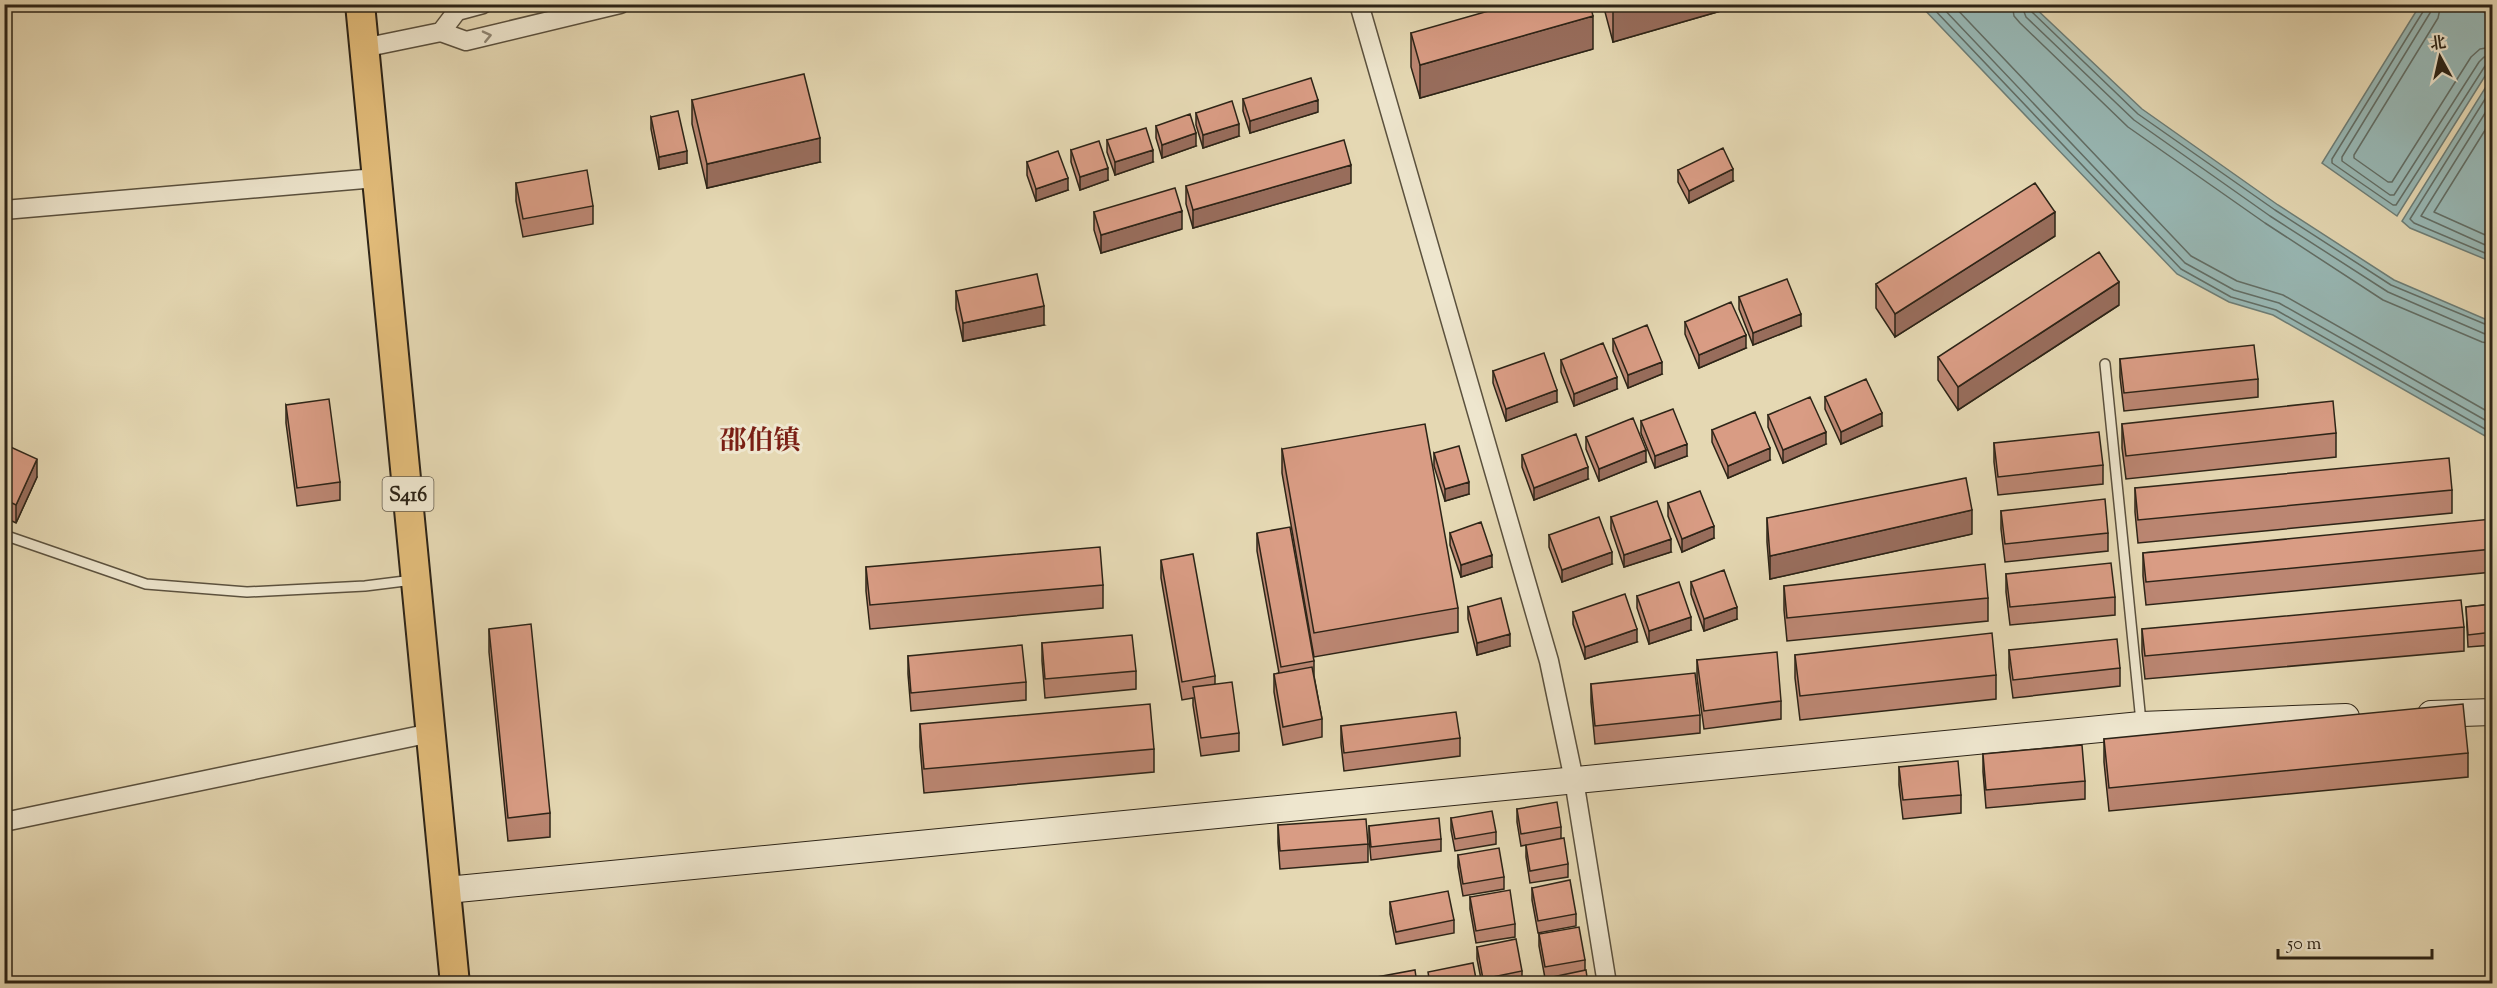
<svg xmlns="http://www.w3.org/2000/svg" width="2497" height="988" font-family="'Sorts Mill Goudy','Noto Serif SC',serif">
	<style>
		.water { fill: #98b8b5; stroke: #6d7d76; stroke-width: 1.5 }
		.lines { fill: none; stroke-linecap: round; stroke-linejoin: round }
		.shore { stroke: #626e66; stroke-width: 1.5 }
		.service-casing { stroke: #5b513e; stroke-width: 12 }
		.minor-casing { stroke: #5b513e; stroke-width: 21 }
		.secondary-casing { stroke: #2d2417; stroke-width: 28 }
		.primary-casing { stroke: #2d2417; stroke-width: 32 }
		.service { stroke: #eee6ce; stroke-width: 9 }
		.minor { stroke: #eee6ce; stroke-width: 18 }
		.secondary { stroke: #eee6ce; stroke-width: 26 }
		.primary { stroke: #e2bc7a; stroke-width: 28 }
		.wall { fill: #bb8672; stroke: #2d2417; stroke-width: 1.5 }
		.shaded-wall { fill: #986d5c; stroke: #2d2417; stroke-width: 1.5 }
		.building { fill: #d99c84; stroke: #2d2417; stroke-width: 1.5 }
		.oneway { stroke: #8e8572 }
		.labels { text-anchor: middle; stroke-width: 6; stroke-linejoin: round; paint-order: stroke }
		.shield { fill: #eee6ce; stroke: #675e4e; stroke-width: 1.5 }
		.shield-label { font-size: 20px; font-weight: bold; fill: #2d2417 }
		.district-label { font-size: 27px; font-weight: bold; fill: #7a1f14; stroke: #eee6ce }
	</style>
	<rect width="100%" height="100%" fill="#e5d8b3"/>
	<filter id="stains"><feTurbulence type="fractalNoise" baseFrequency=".00333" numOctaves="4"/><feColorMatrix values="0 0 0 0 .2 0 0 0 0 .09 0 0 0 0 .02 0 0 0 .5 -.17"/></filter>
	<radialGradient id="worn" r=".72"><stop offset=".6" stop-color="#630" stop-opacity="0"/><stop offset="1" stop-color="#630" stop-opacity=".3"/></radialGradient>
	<path class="water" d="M1920 5H2032L2142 109 2278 205 2394 280 2492 322V440L2273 315 2229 302 2177 274Z
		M2420 5H2478L2492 21V65L2397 216 2322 163Z
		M2492 77V262L2410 228 2402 221Z"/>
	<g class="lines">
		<path class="shore" d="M1929 4 2181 269 2231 297 2276 310 2492 433
			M1939 4 2185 263 2234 290 2279 303 2492 424
			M1952 4 2191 256 2237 281 2283 295 2492 414
			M2012 4 2014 16 2020 23 2128 127 2265 223 2383 300 2482 342 2492 344
			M2021 4 2026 17 2134 120 2270 216 2388 292 2485 334 2492 335
			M2029 4 2031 11 2138 114 2275 210 2391 285 2492 327
			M2425 4 2424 10 2332 159V163L2393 205H2396L2485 66 2492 63
			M2432 4 2430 13 2342 157V161L2390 195H2394L2479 62 2484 57 2492 56
			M2441 4 2438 18 2354 155V158L2388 182H2392L2471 57 2480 49 2492 47
			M2492 88 2410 219 2414 223 2492 256
			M2492 102 2421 216 2492 248
			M2492 119 2434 212 2492 238"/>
		<defs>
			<path id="service" d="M2105 364 2141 722
				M4 535 146 584 247 592 365 586 413 580"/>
			<path id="minor" d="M483 4 457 11 441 32 466 41 620 4
				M1359 4 1549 661 1574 780 1607 984
				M363 48 441 32
				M4 210 376 178
				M4 822 431 733"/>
			<path id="secondary" d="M2431 714 2492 712
				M447 890 2141 725 2346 717"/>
			<path id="primary" d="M360 4 455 984"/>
		</defs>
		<use href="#service" class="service-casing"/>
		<use href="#minor" class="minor-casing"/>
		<use href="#secondary" class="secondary-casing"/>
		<use href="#primary" class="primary-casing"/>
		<use href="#service" class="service"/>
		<use href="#minor" class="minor"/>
		<use href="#secondary" class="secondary"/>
		<use href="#primary" class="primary"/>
	</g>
	<path class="wall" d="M1605 4H1745L1613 42 1605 12Z
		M1411 33 1593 49 1420 98 1411 67Z
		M1243 99 1318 112 1250 133 1243 111Z
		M692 100 820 162 707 188 692 124Z
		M1196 113 1239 136 1203 148 1196 125Z
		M651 117 687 163 659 169 651 129Z
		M1156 126 1196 146 1162 158 1156 138Z
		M1107 140 1153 162 1115 175 1107 152Z
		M1071 150 1108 180 1080 190 1071 162Z
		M1027 162 1068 190 1036 201 1027 175Z
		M1678 170 1733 181 1689 203 1678 182Z
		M516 183 593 206V224L523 237 516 201Z
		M1351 183 1193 228 1186 204V186Z
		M1094 212 1182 229 1101 253 1094 230Z
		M2055 236 1895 337 1876 308V284Z
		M956 291 1044 325 963 341 956 309Z
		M1739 297 1801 326 1753 345 1739 309Z
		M2119 305 1958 410 1938 380V357Z
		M1685 322 1746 348 1699 368 1685 334Z
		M1613 339 1662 374 1628 388 1613 351Z
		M2120 359 2258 379V397L2124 411 2120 377Z
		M1561 360 1617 389 1574 406 1561 372Z
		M1493 371 1557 402 1506 421 1493 383Z
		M1825 397 1882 426 1841 444 1825 409Z
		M286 405 340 482V500L297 506 286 423Z
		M1768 415 1826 444 1783 463 1768 427Z
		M1641 421 1687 456 1655 468 1641 433Z
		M2122 424 2336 433V457L2126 479 2122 448Z
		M1712 430 1770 460 1728 478 1712 442Z
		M1586 437 1646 462 1599 481 1586 449Z
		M1994 443 2103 465V484L1998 495 1994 462Z
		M4 444 37 477 16 523 4 517Z
		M1282 449 1458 608V632L1314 657 1282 473Z
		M1434 453 1469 494 1445 501 1434 466Z
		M1522 455 1588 479 1534 500 1522 467Z
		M2135 488 2452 490V513L2138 543 2135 512Z
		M1668 503 1714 538 1682 552 1668 516Z
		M2001 511 2108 533V551L2005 562 2001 529Z
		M1611 517 1671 552 1624 567 1611 529Z
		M1767 518 1972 534 1770 579 1767 542Z
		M2493 525V572L2146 605 2143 576V553Z
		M1257 533 1314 661V676L1322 719V737L1283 745 1274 692V674L1279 673 1257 551Z
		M1450 533 1492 567 1461 577 1450 545Z
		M1549 535 1612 564 1562 582 1549 547Z
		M1161 560 1215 676V684L1239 733V751L1201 756 1193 705V698L1182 700 1161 578Z
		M866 567 1103 585V608L870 629 866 591Z
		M2006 574 2115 597V615L2010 625 2006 592Z
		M1691 582 1737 619 1704 631 1691 594Z
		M1784 586 1988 598V621L1787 641 1784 610Z
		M1637 596 1691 630 1649 644 1637 608Z
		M2493 604V645L2468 647 2466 607Z
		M1468 607 1510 646 1477 655 1468 619Z
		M1573 612 1637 642 1585 659 1573 624Z
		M2464 627V651L2145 679 2142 652V629Z
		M489 629 550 813V837L508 841 489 652Z
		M1042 643 1136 671V689L1045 698 1042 661Z
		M2009 650 2120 668V686L2013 698 2009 668Z
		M1795 655 1996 675V699L1800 720 1795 678Z
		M908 656 1026 682V700L911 711 908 674Z
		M1697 660 1781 701V719L1704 729 1697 678Z
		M1591 684 1700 715V733L1595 744 1591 702Z
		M920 724 1154 749V772L924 793 920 747Z
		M1341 726 1460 738V756L1344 771 1341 744Z
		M2104 739 2468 753V777L2109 811 2104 762Z
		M1983 754 2085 781V799L1986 808 1983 772Z
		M1899 767 1961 795V813L1903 819 1899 785Z
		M1517 809 1561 827V838L1568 864V877L1530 883 1526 857V845L1521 846 1517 822Z
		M1451 818 1496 832V844L1455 851 1451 830Z
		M1278 825 1368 844V862L1280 869 1278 843Z
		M1369 826 1441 839V851L1371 860 1369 838Z
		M1458 855 1504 877V889L1463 896 1458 867Z
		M1532 888 1576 914V926L1538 933 1532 900Z
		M1470 897 1515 924V937L1476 943 1470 909Z
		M1390 902 1454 920V933L1396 944 1390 914Z
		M1539 934 1585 960V971L1588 984H1482L1477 959V947L1522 971V983L1545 978 1539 946Z"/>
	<path class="shaded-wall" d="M1393 4H1406L1393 8Z
		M1627 4H1745L1613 42V8Z
		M1593 16V49L1420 98V65Z
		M1318 100V112L1250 133V121Z
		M1239 124V136L1203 148V135Z
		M1196 133V146L1162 158V145Z
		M820 138V162L707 188V164Z
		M1153 150V162L1115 175V162Z
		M687 151V163L659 169V157Z
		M1351 165V183L1193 228V210Z
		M1108 168V180L1080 190V177Z
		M1733 169V181L1689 203V191Z
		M1068 178V190L1036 201V189Z
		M1182 211V229L1101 253V235Z
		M2055 212V236L1895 337V314Z
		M2119 282V305L1958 410V387Z
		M1044 306V325L963 341V323Z
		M1801 314V326L1753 345V333Z
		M1746 335V348L1699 368V355Z
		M1662 362V374L1628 388V375Z
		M1617 377V389L1574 406V394Z
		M1557 390V402L1506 421V409Z
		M1882 413V426L1841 444V432Z
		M1826 432V444L1783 463V450Z
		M1687 444V456L1655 468V456Z
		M1770 448V460L1728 478V466Z
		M1646 450V462L1599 481V469Z
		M37 459V477L16 523V505Z
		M1588 467V479L1534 500V488Z
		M1469 482V494L1445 501V489Z
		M1972 510V534L1770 579V556Z
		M1714 526V538L1682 552V539Z
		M1671 539V552L1624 567V555Z
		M1612 552V564L1562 582V570Z
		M1492 555V567L1461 577V565Z
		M1737 607V619L1704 631V619Z
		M1691 617V630L1649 644V631Z
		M1637 629V642L1585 659V647Z
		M1510 634V646L1477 655V643Z"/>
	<path class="building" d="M1513 4H1590L1593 16 1420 65 1411 33Z
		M1612 4H1627L1613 8Z
		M804 74 820 138 707 164 692 100Z
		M1311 78 1318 100 1250 121 1243 99Z
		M1232 101 1239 124 1203 135 1196 113Z
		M678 111 687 151 659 157 651 117Z
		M1190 114 1196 133 1162 145 1156 126Z
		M1146 128 1153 150 1115 162 1107 140Z
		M1344 140 1351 165 1193 210 1186 186Z
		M1099 141 1108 168 1080 177 1071 150Z
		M1723 148 1733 169 1689 191 1678 170Z
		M1058 151 1068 178 1036 189 1027 162Z
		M587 170 593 206 523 219 516 183Z
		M2035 183 2055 212 1895 314 1876 284Z
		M1175 188 1182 211 1101 235 1094 212Z
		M2099 252 2119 282 1958 387 1938 357Z
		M1037 274 1044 306 963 323 956 291Z
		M1787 279 1801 314 1753 333 1739 297Z
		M1731 302 1746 335 1699 355 1685 322Z
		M1647 325 1662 362 1628 375 1613 339Z
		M1603 343 1617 377 1574 394 1561 360Z
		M2254 345 2258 379 2124 393 2120 359Z
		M1544 353 1557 390 1506 409 1493 371Z
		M1866 379 1882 413 1841 432 1825 397Z
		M1810 397 1826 432 1783 450 1768 415Z
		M329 399 340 482 297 488 286 405Z
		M2333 401 2336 433 2126 456 2122 424Z
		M1673 409 1687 444 1655 456 1641 421Z
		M1755 412 1770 448 1728 466 1712 430Z
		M1633 418 1646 450 1599 469 1586 437Z
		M1425 424 1458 608 1314 633 1282 449Z
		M2099 432 2103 465 1998 477 1994 443Z
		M1576 434 1588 467 1534 488 1522 455Z
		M4 444 37 459 16 505 4 499Z
		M1459 446 1469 482 1445 489 1434 453Z
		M2449 458 2452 490 2138 520 2135 488Z
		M1966 478 1972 510 1770 556 1767 518Z
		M1700 491 1714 526 1682 539 1668 503Z
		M2105 499 2108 533 2005 544 2001 511Z
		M1657 501 1671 539 1624 555 1611 517Z
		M1599 517 1612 552 1562 570 1549 535Z
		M2492 519 2493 549 2146 582 2143 553Z
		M1481 522 1492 555 1461 565 1450 533Z
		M1290 527 1314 661 1281 667 1257 533Z
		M1100 547 1103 585 870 605 866 567Z
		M1193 554 1215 676 1182 682 1161 560Z
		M2111 563 2115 597 2010 607 2006 574Z
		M1985 564 1988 598 1787 618 1784 586Z
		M1724 570 1737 607 1704 619 1691 582Z
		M1679 582 1691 617 1649 631 1637 596Z
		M1625 594 1637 629 1585 647 1573 612Z
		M1501 598 1510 634 1477 643 1468 607Z
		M2461 600 2464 627 2145 656 2142 629Z
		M2493 604V632L2468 635 2466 607Z
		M531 624 550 813 508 818 489 629Z
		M1992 633 1996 675 1800 696 1795 655Z
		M1132 635 1136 671 1045 679 1042 643Z
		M2117 639 2120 668 2013 680 2009 650Z
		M1022 645 1026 682 911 693 908 656Z
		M1777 652 1781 701 1704 711 1697 660Z
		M1312 667 1322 719 1283 727 1274 674Z
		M1695 673 1700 715 1595 726 1591 684Z
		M1232 682 1239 733 1201 738 1193 687Z
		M1150 704 1154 749 924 769 920 724Z
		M2463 704 2468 753 2109 788 2104 739Z
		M1456 712 1460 738 1344 753 1341 726Z
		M2082 745 2085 781 1986 790 1983 754Z
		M1958 761 1961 795 1903 800 1899 767Z
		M1557 802 1561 827 1521 834 1517 809Z
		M1492 811 1496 832 1455 839 1451 818Z
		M1439 818 1441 839 1371 847 1369 826Z
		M1366 819 1368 844 1280 851 1278 825Z
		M1564 838 1568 864 1530 871 1526 845Z
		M1499 848 1504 877 1463 884 1458 855Z
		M1570 880 1576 914 1538 921 1532 888Z
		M1510 890 1515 924 1476 931 1470 897Z
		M1448 891 1454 920 1396 932 1390 902Z
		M1579 927 1585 960 1545 967 1539 934Z
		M1516 939 1522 971 1483 979 1477 947Z
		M1473 963 1477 984H1430L1428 972Z
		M1415 970 1417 984H1339Z
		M1586 970 1588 984H1519Z"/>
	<defs><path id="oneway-chevron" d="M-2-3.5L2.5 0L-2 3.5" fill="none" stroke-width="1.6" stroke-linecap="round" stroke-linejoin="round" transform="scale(1.5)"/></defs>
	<use class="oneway" href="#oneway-chevron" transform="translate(487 36) rotate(-13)"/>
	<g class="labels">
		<rect class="shield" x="382.5" y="477" width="51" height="34" rx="4.5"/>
		<g class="shield-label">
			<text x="408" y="501">S416</text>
		</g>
		<g class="district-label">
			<text x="760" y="449">邵伯镇</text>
		</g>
	</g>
	<rect width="2497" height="988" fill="none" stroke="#e5d8b3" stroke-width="24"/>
	<rect x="6" y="6" width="2485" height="976" fill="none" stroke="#2d2417" stroke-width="3"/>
	<rect x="12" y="12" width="2473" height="964" fill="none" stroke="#2d2417" stroke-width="1.5"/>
	<g transform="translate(2440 57) rotate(352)" stroke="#eee6ce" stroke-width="4.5" paint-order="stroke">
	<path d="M0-4.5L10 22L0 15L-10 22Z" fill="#2d2417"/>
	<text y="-9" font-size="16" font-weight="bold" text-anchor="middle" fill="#2d2417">北</text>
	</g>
	<path d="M2278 949v9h154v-9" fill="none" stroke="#2d2417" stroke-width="3"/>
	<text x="2287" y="949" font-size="18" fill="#2d2417" stroke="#eee6ce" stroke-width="4.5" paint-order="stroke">50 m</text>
	<rect width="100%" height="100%" filter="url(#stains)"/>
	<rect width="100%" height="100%" fill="url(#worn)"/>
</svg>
